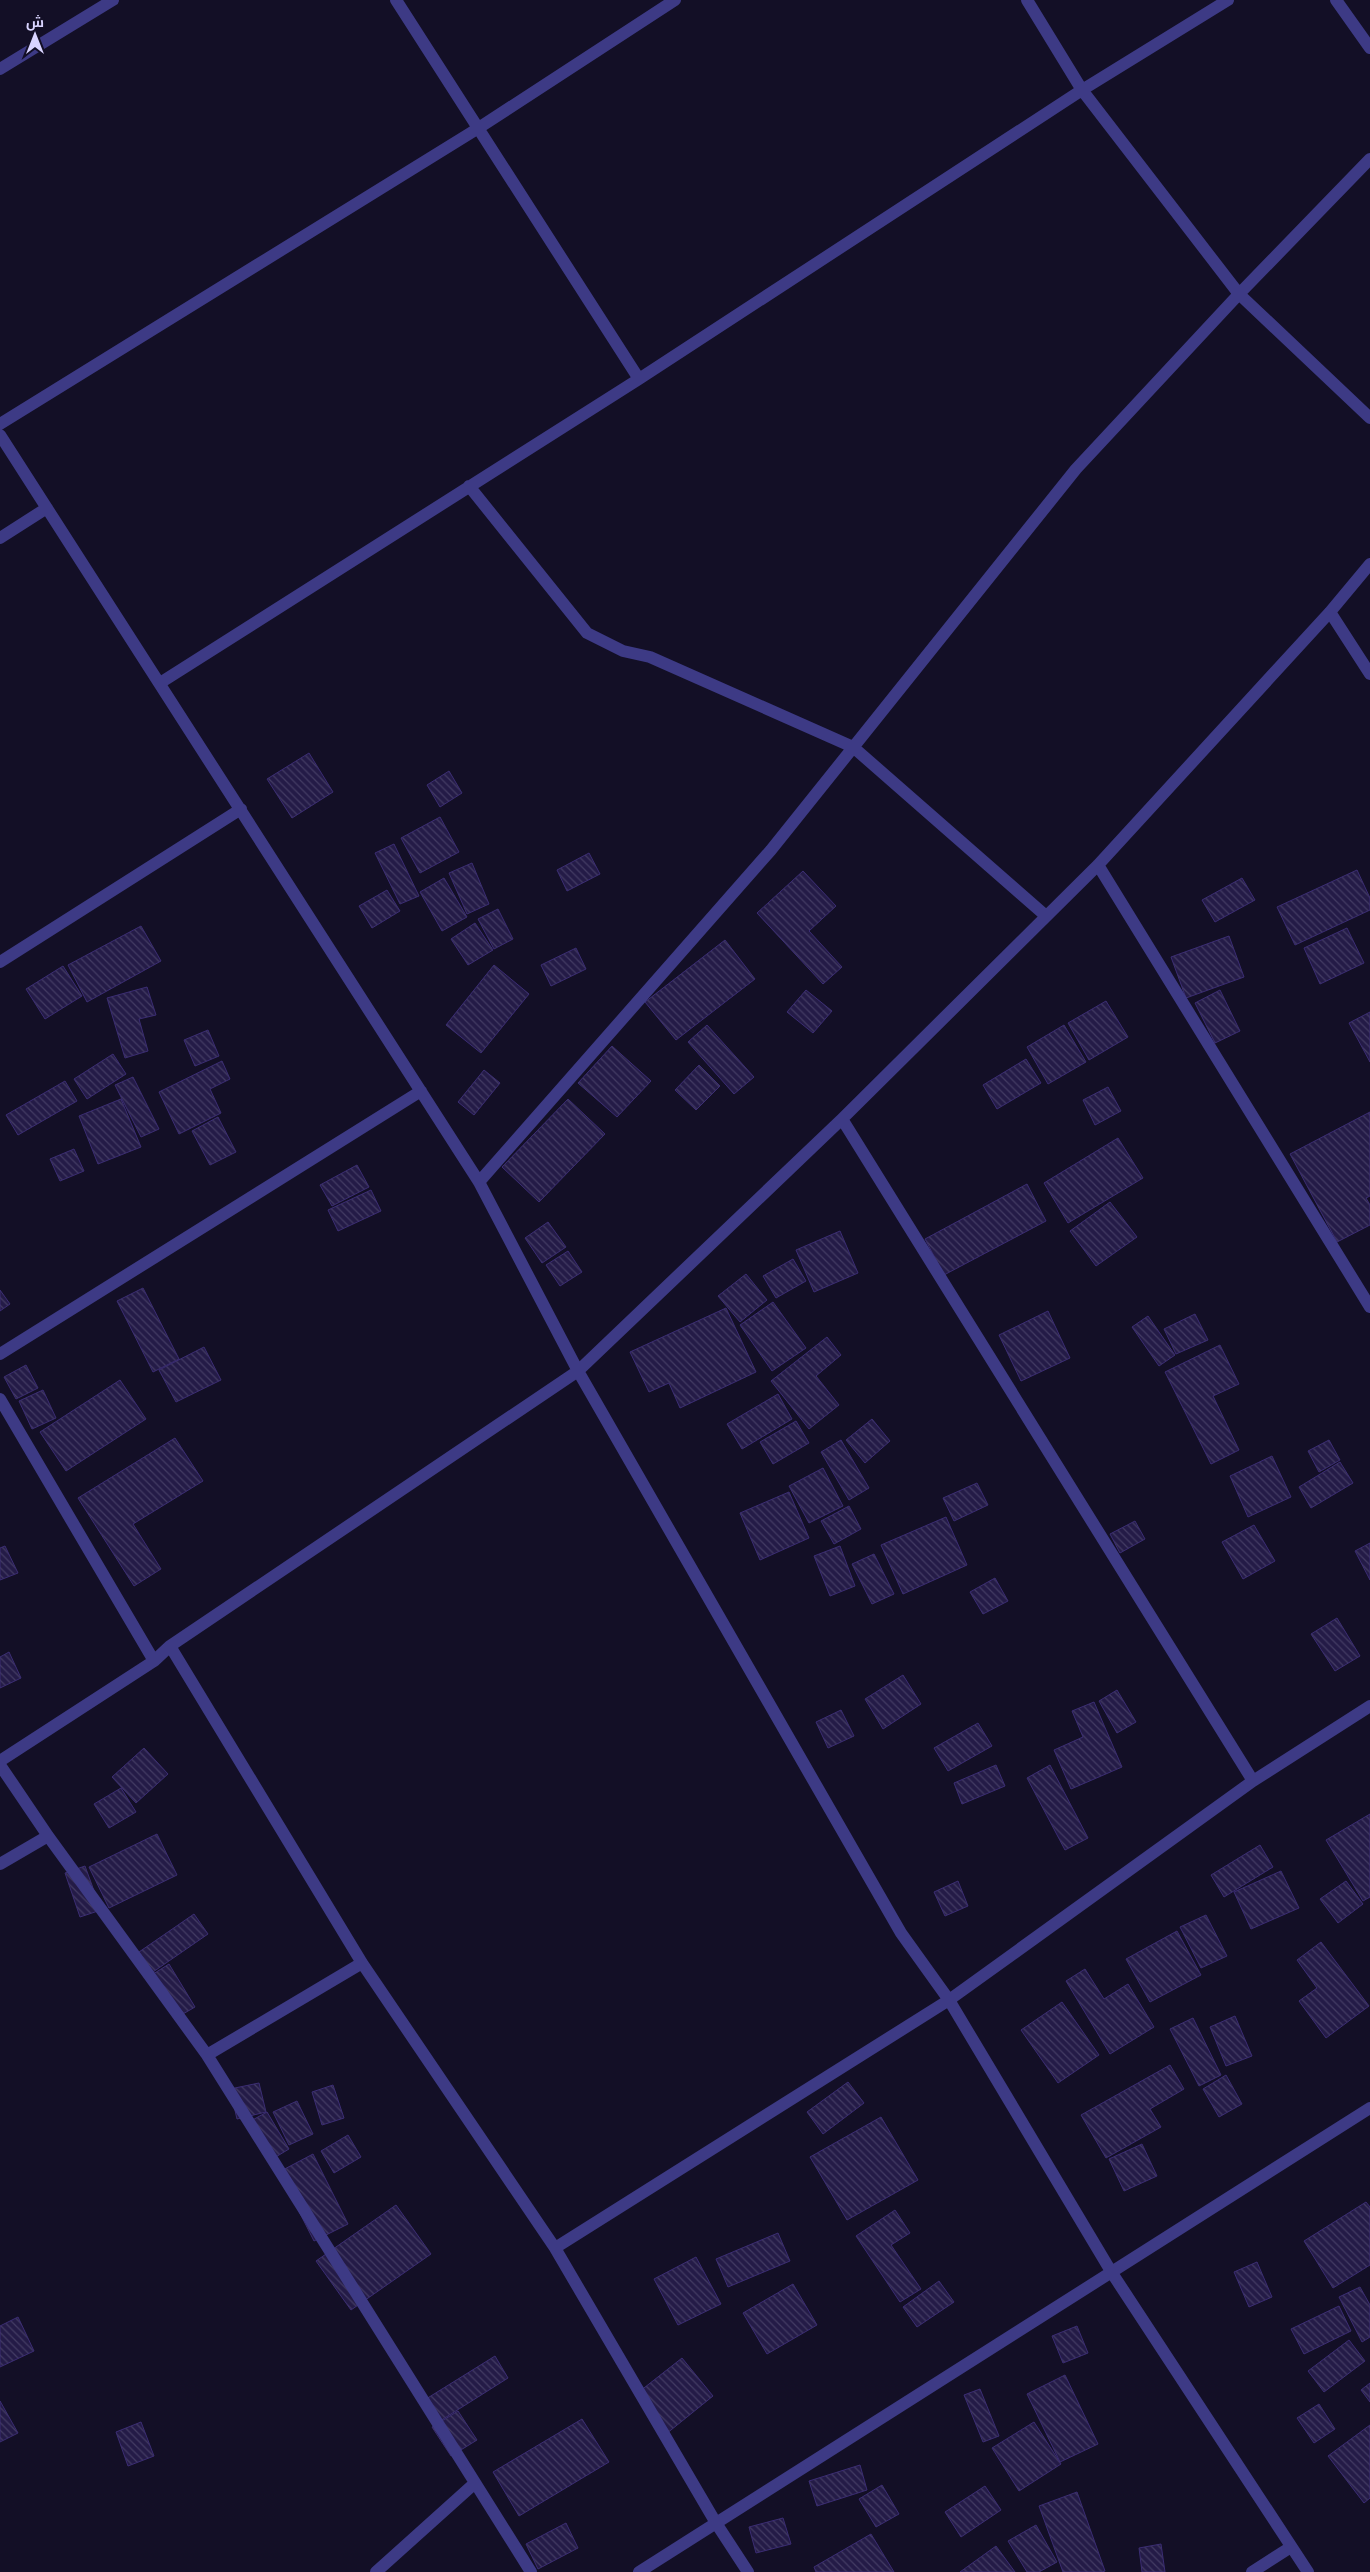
<svg xmlns="http://www.w3.org/2000/svg" width="1370" height="2572" font-family="Mulish,Cairo,sans-serif">
	<style>
		.building { fill: url(#building-back-hatch); stroke: #3b2d73 }
		.lines { fill: none; stroke-linecap: round; stroke-linejoin: round }
		.street { stroke: #3d3a85; stroke-width: 12 }
	</style>
	<defs>
		<pattern id="building-back-hatch" width="6" height="6" patternUnits="userSpaceOnUse" patternTransform="scale(1.25)"><rect width="6" height="6" fill="#241b47"/><path d="M-1 5l2 2M0 0l6 6M5-1l2 2" fill="none" stroke="#433b63"/></pattern>
	</defs>
	<rect width="100%" height="100%" fill="#130f26"/>
	<path class="building" d="M309 753 333 792 292 818 267 779Z
		M449 771 462 793 440 807 427 785Z
		M440 817 459 852 420 873 401 838Z
		M394 844 419 896 400 904 375 853Z
		M589 853 600 874 567 891 557 870Z
		M472 863 489 904 467 914 449 873Z
		M1357 870 1370 898V910L1295 945 1277 907Z
		M803 871 836 906 809 931 842 967 823 984 757 913Z
		M444 878 467 917 442 931 420 892Z
		M1242 878 1255 900 1215 922 1202 900Z
		M387 890 400 911 372 928 359 906Z
		M498 909 513 939 494 949 478 919Z
		M475 923 493 950 468 965 451 939Z
		M141 926 161 961 87 1002 68 965Z
		M1347 928 1364 963 1320 984 1304 948Z
		M1229 936 1244 977 1186 998 1171 957Z
		M725 940 755 979 676 1040 645 1002Z
		M576 948 586 969 551 986 541 965Z
		M494 965 529 994 481 1053 446 1025Z
		M63 966 82 996 45 1019 26 989Z
		M147 987 156 1015 139 1019 148 1051 125 1058 107 998Z
		M806 990 832 1011 813 1033 787 1012Z
		M1220 990 1240 1031 1215 1043 1195 1003Z
		M1106 1001 1128 1037 1089 1060 1068 1023Z
		M1370 1012V1062L1349 1023Z
		M707 1025 754 1077 734 1094 688 1042Z
		M1064 1025 1086 1062 1048 1084 1027 1047Z
		M208 1030 219 1056 195 1066 184 1040Z
		M612 1046 651 1081 617 1117 578 1083Z
		M113 1054 126 1074 87 1099 74 1079Z
		M1026 1059 1041 1083 997 1109 983 1085Z
		M222 1061 230 1079 210 1089 221 1113 179 1134 159 1092Z
		M699 1065 720 1086 696 1110 675 1090Z
		M484 1070 500 1083 474 1115 458 1102Z
		M133 1077 159 1129 141 1137 115 1085Z
		M65 1081 77 1101 18 1135 6 1115Z
		M1108 1087 1121 1111 1095 1125 1083 1100Z
		M121 1099 141 1147 98 1164 79 1116Z
		M568 1099 605 1134 539 1202 502 1167Z
		M1370 1112V1196L1366 1198 1370 1205V1225L1337 1242 1290 1154Z
		M218 1117 236 1152 210 1165 192 1131Z
		M1118 1138 1143 1178 1068 1223 1044 1183Z
		M74 1149 84 1171 60 1181 50 1159Z
		M357 1165 369 1187 332 1206 320 1185Z
		M1027 1184 1046 1221 944 1275 925 1239Z
		M371 1190 381 1211 338 1231 328 1210Z
		M1110 1202 1137 1237 1096 1266 1070 1231Z
		M548 1222 566 1247 542 1263 525 1238Z
		M840 1231 858 1273 814 1292 796 1250Z
		M568 1251 582 1272 560 1286 546 1265Z
		M793 1259 806 1281 776 1298 763 1276Z
		M746 1274 767 1300 740 1322 718 1296Z
		M143 1288 179 1359 153 1372 117 1301Z
		M0 1290 10 1304 0 1311Z
		M773 1302 806 1348 772 1371 740 1325Z
		M726 1308 756 1372 680 1408 669 1383 649 1392 630 1352Z
		M1048 1311 1070 1358 1021 1381 999 1335Z
		M1195 1314 1208 1340 1176 1354 1164 1329Z
		M1148 1316 1175 1355 1159 1366 1132 1327Z
		M827 1337 841 1355 816 1376 839 1405 809 1429 771 1381Z
		M1220 1345 1239 1384 1213 1396 1239 1450 1211 1464 1165 1372Z
		M204 1347 221 1380 176 1402 159 1370Z
		M26 1365 38 1388 16 1399 4 1377Z
		M120 1380 146 1419 66 1471 40 1432Z
		M43 1390 56 1418 32 1429 19 1401Z
		M778 1394 792 1419 742 1449 727 1424Z
		M872 1419 890 1441 865 1463 846 1440Z
		M796 1421 809 1443 773 1464 760 1442Z
		M175 1438 203 1481 133 1524 161 1569 134 1586 78 1498Z
		M841 1440 869 1488 849 1500 821 1452Z
		M1329 1440 1340 1460 1319 1472 1308 1451Z
		M1272 1456 1291 1497 1248 1517 1230 1476Z
		M1340 1462 1353 1483 1311 1508 1299 1487Z
		M823 1468 843 1506 809 1523 789 1486Z
		M977 1483 988 1505 954 1521 943 1498Z
		M789 1492 809 1538 760 1560 740 1513Z
		M849 1506 861 1529 834 1544 821 1521Z
		M946 1517 967 1565 903 1594 881 1545Z
		M1135 1521 1145 1539 1120 1553 1110 1534Z
		M1254 1525 1275 1561 1243 1579 1222 1542Z
		M1370 1543V1580L1355 1551Z
		M5 1546 18 1573 0 1580V1548Z
		M840 1546 855 1586 830 1596 814 1556Z
		M874 1554 894 1594 872 1604 852 1564Z
		M995 1578 1008 1601 983 1614 970 1592Z
		M1337 1618 1360 1656 1335 1671 1311 1634Z
		M9 1652 21 1678 0 1688V1657Z
		M903 1675 921 1704 883 1729 865 1699Z
		M1117 1690 1136 1722 1117 1733 1099 1701Z
		M1094 1702 1122 1767 1071 1789 1054 1750 1083 1737 1072 1711Z
		M841 1710 854 1736 828 1748 816 1722Z
		M978 1723 992 1746 948 1771 934 1748Z
		M144 1748 168 1774 136 1803 112 1777Z
		M996 1765 1005 1786 962 1804 954 1783Z
		M1050 1765 1088 1838 1065 1850 1027 1778Z
		M121 1788 136 1812 109 1828 94 1804Z
		M1370 1814V1897L1363 1901 1326 1840Z
		M157 1834 177 1875 109 1908 89 1867Z
		M1260 1845 1273 1867 1224 1897 1211 1875Z
		M85 1866 101 1910 80 1917 65 1873Z
		M1281 1871 1299 1908 1251 1929 1234 1892Z
		M958 1881 968 1906 945 1916 934 1892Z
		M1346 1881 1363 1904 1338 1923 1320 1899Z
		M194 1914 208 1934 153 1972 139 1952Z
		M1206 1915 1227 1956 1201 1968 1180 1927Z
		M1177 1931 1201 1975 1150 2002 1126 1959Z
		M1321 1942 1369 2006 1326 2038 1299 2001 1317 1988 1297 1960Z
		M169 1964 195 2007 176 2018 150 1976Z
		M1085 1969 1104 1999 1128 1984 1154 2027 1110 2054 1066 1981Z
		M1062 2002 1099 2055 1058 2083 1021 2030Z
		M1235 2016 1252 2056 1226 2066 1210 2027Z
		M1193 2018 1221 2075 1199 2086 1170 2029Z
		M1170 2065 1184 2089 1150 2109 1161 2127 1106 2158 1081 2115Z
		M1226 2075 1242 2104 1219 2117 1203 2089Z
		M848 2082 864 2103 823 2134 807 2112Z
		M259 2083 266 2112 237 2119 230 2089Z
		M333 2085 344 2118 322 2125 312 2092Z
		M297 2101 313 2134 289 2145 273 2112Z
		M267 2112 289 2149 269 2161 247 2123Z
		M881 2117 918 2180 847 2220 810 2157Z
		M348 2135 361 2157 334 2173 321 2151Z
		M1142 2144 1157 2176 1124 2191 1109 2159Z
		M313 2154 348 2224 314 2241 279 2172Z
		M1366 2202 1370 2207V2265L1333 2288 1304 2241Z
		M396 2205 431 2254 351 2310 316 2261Z
		M895 2210 910 2233 891 2245 921 2289 900 2302 856 2236Z
		M778 2233 790 2261 728 2287 716 2259Z
		M696 2257 721 2304 678 2325 654 2279Z
		M1257 2262 1272 2297 1249 2307 1234 2272Z
		M939 2281 954 2302 917 2327 903 2307Z
		M793 2284 817 2325 767 2354 743 2313Z
		M1360 2287 1370 2305V2337L1362 2342 1339 2297Z
		M1339 2306 1351 2331 1304 2354 1291 2329Z
		M18 2317 34 2351 0 2367V2326Z
		M1077 2326 1088 2353 1063 2363 1052 2336Z
		M1349 2340 1365 2361 1324 2392 1308 2371Z
		M495 2356 508 2378 440 2421 426 2399Z
		M682 2358 713 2396 666 2434 635 2395Z
		M1065 2375 1098 2444 1060 2462 1027 2394Z
		M1370 2383V2402L1361 2390Z
		M980 2389 999 2436 983 2442 964 2395Z
		M0 2401 18 2433 0 2442Z
		M1319 2404 1335 2429 1314 2443 1297 2418Z
		M458 2411 477 2440 451 2456 432 2427Z
		M582 2419 609 2462 519 2516 493 2472Z
		M141 2422 154 2456 128 2466 116 2432Z
		M1034 2422 1061 2464 1019 2491 992 2448Z
		M1370 2425V2498L1364 2503 1328 2456Z
		M860 2465 867 2490 817 2506 809 2481Z
		M882 2485 899 2514 876 2527 859 2499Z
		M985 2486 1001 2510 961 2537 945 2512Z
		M1077 2492 1105 2571 1102 2572H1063L1039 2506Z
		M783 2518 791 2544 756 2553 749 2527Z
		M566 2523 578 2548 538 2569 526 2544Z
		M1036 2525 1057 2562 1039 2572H1027L1008 2541Z
		M871 2534 894 2572H816L814 2567Z
		M1161 2544 1165 2572H1142L1139 2548Z
		M996 2546 1015 2572H960Z"/>
	<g class="lines">
		<path class="street" d="M396 0 639 379
			M1027 0 1082 90 1239 294 1370 418
			M1336 0 1370 48
			M0 69 113 0
			M0 424 477 129 675 0
			M0 435 479 1182 578 1371 901 1933 949 2000 1112 2273 1308 2572
			M469 486 587 633 623 651 650 657 853 747 1046 916
			M0 538 47 508
			M1330 612 1370 674
			M160 683 639 379 1082 90 1228 0
			M1098 865 1370 1307
			M0 962 241 809
			M842 1119 1253 1781
			M479 1182 771 850 1076 469 1239 294 1370 159
			M0 1354 421 1091
			M0 1399 154 1661
			M170 1646 362 1963 555 2248 716 2523 748 2572
			M0 1761 154 1661 170 1646 578 1371 842 1119 1098 865 1330 612 1370 564
			M0 1765 48 1836 207 2055 531 2572
			M0 1864 48 1836
			M207 2055 362 1963
			M555 2248 949 2000 1253 1781 1370 1706
			M376 2572 475 2483
			M639 2572 1370 2108
			M1252 2572 1291 2547"/>
	</g>
	<g transform="translate(35 35)" stroke="#130f26" stroke-width="4" paint-order="stroke">
	<path d="M0-4L9 19L0 12L-9 19Z" fill="#d9d4ff"/>
	<text y="-8" font-size="14" font-weight="bold" text-anchor="middle" fill="#d9d4ff">ش</text>
	</g>
</svg>
